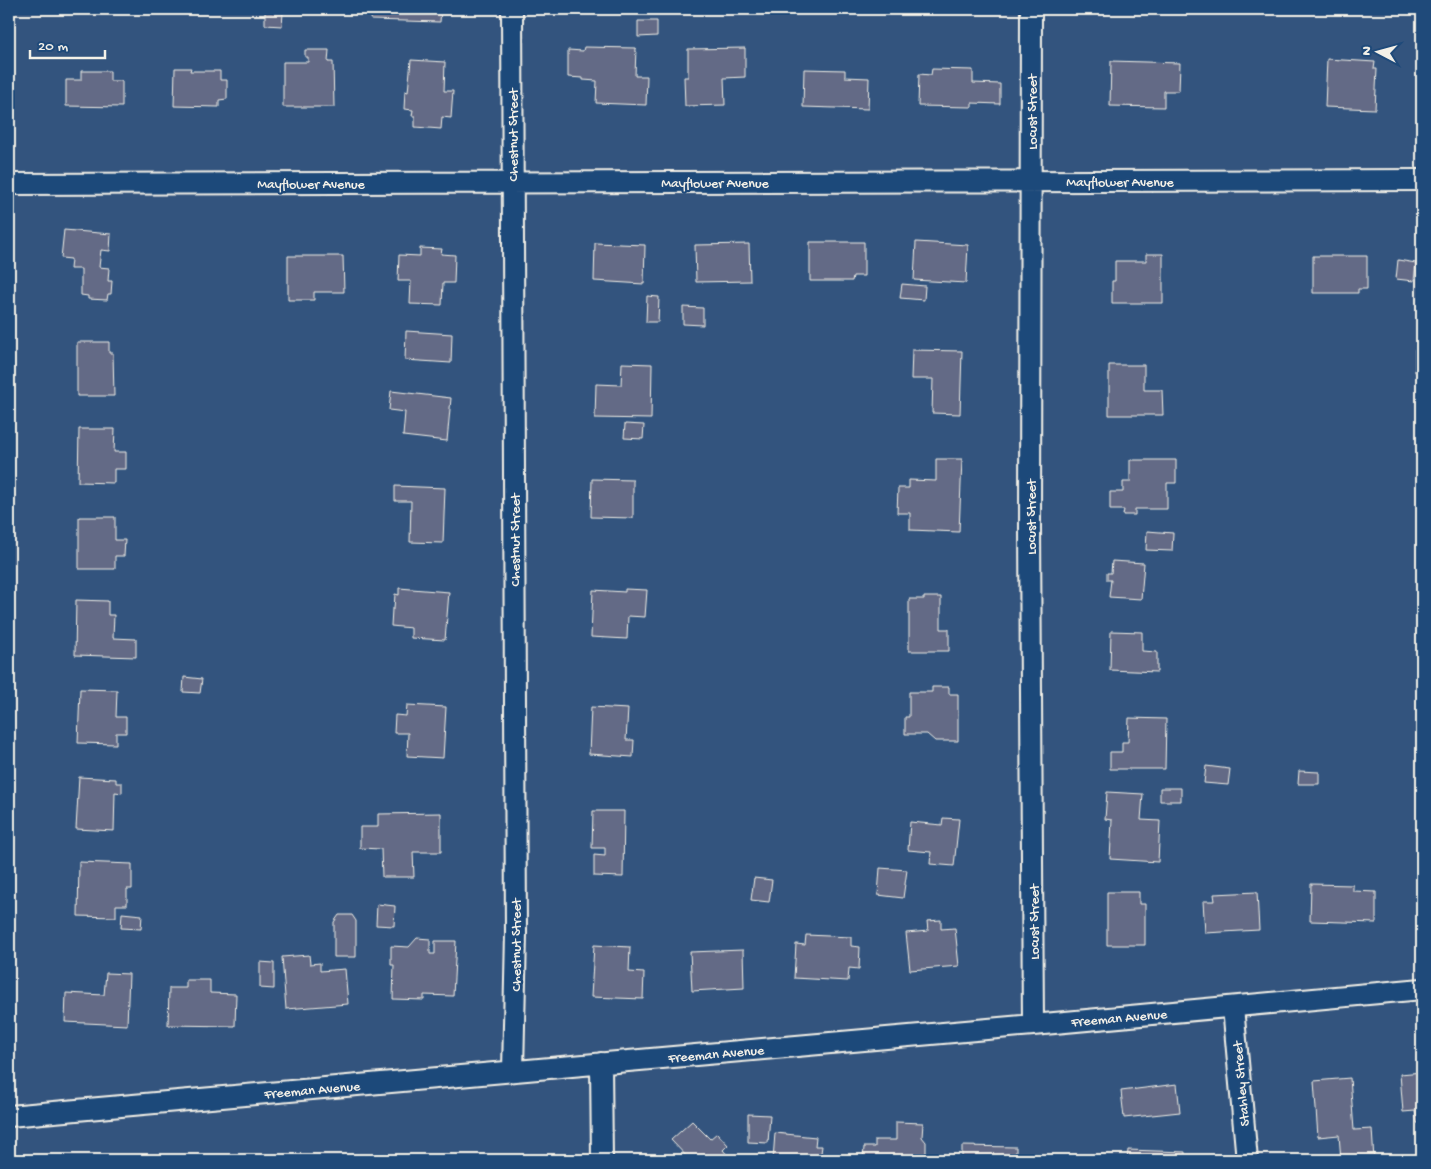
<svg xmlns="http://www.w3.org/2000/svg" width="1431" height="1169" font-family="'Gochi Hand',sans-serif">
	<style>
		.building { fill: #636b86; stroke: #f4f1e8 }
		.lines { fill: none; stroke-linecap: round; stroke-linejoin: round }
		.street-casing { stroke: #f4f1e8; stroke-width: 24 }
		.street { stroke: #1f4a7a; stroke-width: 20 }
		.labels { text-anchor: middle; stroke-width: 4.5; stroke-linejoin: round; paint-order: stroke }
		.street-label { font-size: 14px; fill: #f4f1e8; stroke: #1f4a7a }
	</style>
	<rect width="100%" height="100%" fill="#33547e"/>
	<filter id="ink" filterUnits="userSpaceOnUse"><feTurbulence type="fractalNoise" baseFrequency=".02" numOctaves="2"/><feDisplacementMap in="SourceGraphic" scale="10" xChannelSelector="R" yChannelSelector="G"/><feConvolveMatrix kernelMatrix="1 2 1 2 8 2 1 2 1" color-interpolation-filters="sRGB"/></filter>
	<g filter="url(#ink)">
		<path class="building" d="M372 9H441L440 22 371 20Z
			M934 9H958V10H933Z
			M265 12 283 13 282 26 265 25Z
			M638 21H657V36L638 37Z
			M584 47 636 48 635 76H647L646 105 596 103 597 81 583 80V78L568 77V50L583 51Z
			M745 48V77L724 78 725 105 685 106 684 77H688V49Z
			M305 50H329L328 62H333L334 107H283V62H308V57H305Z
			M1327 59 1375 62 1374 69H1377L1375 109 1325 107Z
			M411 60 445 62 444 91H453L451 118 442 117 441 129 415 127V116H412L413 110 404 109 405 91 408 92Z
			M1111 61 1180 63 1179 91H1164V107L1110 106Z
			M175 68H191L190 71H220V80H227V99L219 100V107L174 106Z
			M804 69 845 70V77L869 78 868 109 803 107Z
			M932 69 973 70V83L1000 84V104L972 103V107L918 106 919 74 931 75Z
			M81 71H110V81H122V107L66 106V80H81Z
			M64 230 111 234 110 251 101 250 99 267 109 268 108 281H112L111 294H108L107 300 88 299V296L81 295V269H70L71 259 61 258Z
			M810 242H864V276H853L852 281H810Z
			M916 242 968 245 966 283 914 280Z
			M595 243 645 245 644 284 594 281Z
			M749 244 750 281 696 282 695 245Z
			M420 248 442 249 441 254 455 255 454 283H443L442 305 410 304 411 281H398L399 255 420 256Z
			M1146 254H1163V303H1112V281H1115V261H1146Z
			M288 256H343L344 292H314V300H288Z
			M1313 256H1367V289H1358V293H1313Z
			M1398 260 1416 263 1414 281 1396 279Z
			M902 284 925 286 924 300 900 298Z
			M647 296 659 297 658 322H646Z
			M683 307 703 308V325L683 324Z
			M406 331 452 334 451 363 405 360Z
			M77 342H109V353H113L114 396H77Z
			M1415 349H1422V372H1415Z
			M912 350 962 351 960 414 932 413 933 379H911Z
			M622 363 652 364 651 419 595 418 596 384 621 385Z
			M1109 365H1144V390H1162L1163 415H1109Z
			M391 391 451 398 447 441 403 436 405 412 389 410Z
			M625 424 644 425 643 439 624 438Z
			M79 429H115L114 452H126V469H114V483L78 482Z
			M936 459H962L959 532 910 530V513H897L898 488H909V480L936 481Z
			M1130 460H1176V483H1167V509H1135V515H1123L1124 510H1110V492H1123V482H1130Z
			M592 479 633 480V518L591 517Z
			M395 486 445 488 443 543 410 542 411 501H395Z
			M79 517H115V540H125L124 556H115V569H79Z
			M1147 531 1173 533 1172 551 1146 550Z
			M1112 561 1144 563 1141 599 1109 597 1111 580H1107V573H1111Z
			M399 588 449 592 445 640 411 638V628L391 626 392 609H394L395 594 399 595Z
			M625 589 647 590 645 617 628 616 627 639 591 637 593 590 625 592Z
			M924 597H941V629H949V651H909V599H924Z
			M76 600 108 601V615H114L113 638 136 639V657L75 655Z
			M1111 631 1142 632V651L1157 652V672L1110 670Z
			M184 677 202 679 200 693 183 692Z
			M932 687H949V694H958V741H935L927 734H905V717H909V692H932Z
			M80 689 117 690 116 717H126V733H116V744L78 743Z
			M407 705 446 707 443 758 407 756 408 733H394L395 715 406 716Z
			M591 707 628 709 626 740H634L633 757 589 754Z
			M1129 718 1166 719 1165 769H1110V752H1122V742H1128Z
			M1206 766 1230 769 1228 785 1204 783Z
			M1299 771 1319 772V784H1298Z
			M1422 776V830H1419Z
			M79 777 116 779V783H122V793L115 792 114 831 76 829Z
			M1160 788H1181V801H1160Z
			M1107 792 1143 794 1141 820 1160 821 1158 862 1110 859 1112 820 1105 819Z
			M593 811H624L623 877 594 876V855L605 856V848H592Z
			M441 813V852H413L414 877H382L381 849 360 848V827H378V814Z
			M943 818 959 819 954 866 930 864 931 852 908 850 910 822 942 825Z
			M79 862 132 864V889H127V905H116V917L78 916Z
			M880 868 907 870 903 898 878 895Z
			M754 878 772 880 769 902 751 900Z
			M1311 884 1353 885V891L1376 892V923L1310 921Z
			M1107 892H1139V904H1145V945H1107Z
			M1257 892 1259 930 1205 933 1203 901H1215L1214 894Z
			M377 904 395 906 394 926 376 925Z
			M122 913 142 915 141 929 121 928Z
			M339 915H352L356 921V957H334V922Z
			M941 920V929L955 928 959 966 910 970 906 933 928 931 927 921Z
			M806 935 851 937V946L860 947 859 969 849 968 848 981 794 978 796 944 805 945Z
			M417 938 430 939V954H435V941H456L453 996 424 995V1000L393 999 394 965H391V946L409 947Z
			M594 945 630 947 629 972 644 973 643 999 591 997Z
			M743 950 744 988 692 991 690 952Z
			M309 955 310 964 320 963V971L345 969 348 1004 286 1009 282 957Z
			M260 962 274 963V989L260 988Z
			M106 973 129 974 127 1025 65 1022 66 993 104 995Z
			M186 980H210V993L236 994 235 1026 168 1025 169 988H186Z
			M1422 1072V1123H1417L1415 1111 1403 1112 1400 1074Z
			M1350 1078 1354 1130 1372 1129 1374 1160H1341L1339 1135 1318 1137 1314 1081Z
			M1177 1084 1180 1112 1124 1118 1121 1091Z
			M748 1114 770 1115 768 1143 748 1142Z
			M692 1121 710 1139 717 1133 728 1145 723 1150 729 1157 725 1160H690L671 1140Z
			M896 1122 923 1123 922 1137 926 1142V1160H863L864 1147H875V1140H896Z
			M775 1133 816 1137 815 1146H822L820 1160H773Z
			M962 1146 1016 1147V1160H962Z
			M1128 1150 1185 1152V1160H1127Z
			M503 1156 533 1157V1160H503Z"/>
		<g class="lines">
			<defs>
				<path id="street" d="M512 9 516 934 513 1071
					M1031 9 1030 528 1033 1025
					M9 184 1422 180
					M1233 1007 1247 1160
					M601 1063 602 1160
					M9 1116 1033 1025 1422 989"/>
			</defs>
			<use href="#street" class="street-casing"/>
			<use href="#street" class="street"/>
		</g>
	</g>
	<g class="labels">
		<g class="street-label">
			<text transform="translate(1031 112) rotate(-90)" y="5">Locust Street</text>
			<text transform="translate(512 135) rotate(-90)" y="5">Chestnut Street</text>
			<text x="1120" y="186">Mayflower Avenue</text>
			<text x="715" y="187">Mayflower Avenue</text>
			<text x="311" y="188">Mayflower Avenue</text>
			<text transform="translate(1030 517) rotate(-90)" y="5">Locust Street</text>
			<text transform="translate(514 540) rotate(-90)" y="5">Chestnut Street</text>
			<text transform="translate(1033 922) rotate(-90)" y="5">Locust Street</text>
			<text transform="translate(515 945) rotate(-90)" y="5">Chestnut Street</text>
			<text transform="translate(1119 1017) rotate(-5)" y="5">Freeman Avenue</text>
			<text transform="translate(716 1053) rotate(-5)" y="5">Freeman Avenue</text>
			<text transform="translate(1240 1084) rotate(-95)" y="5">Stahley Street</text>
			<text transform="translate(312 1089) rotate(-5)" y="5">Freeman Avenue</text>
		</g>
	</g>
	<rect width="1431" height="1169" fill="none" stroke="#1f4a7a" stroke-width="30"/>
	<rect x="15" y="15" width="1401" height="1139" fill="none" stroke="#f4f1e8" stroke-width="2" filter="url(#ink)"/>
	<g transform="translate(1378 52) rotate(276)" stroke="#1f4a7a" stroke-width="4" paint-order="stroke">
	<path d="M0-4L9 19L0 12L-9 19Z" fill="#f4f1e8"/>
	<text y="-8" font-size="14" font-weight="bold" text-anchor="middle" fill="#f4f1e8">N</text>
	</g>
	<path d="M30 50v8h75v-8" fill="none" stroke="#f4f1e8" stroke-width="2.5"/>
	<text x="38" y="50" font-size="15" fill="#f4f1e8" stroke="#1f4a7a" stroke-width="4" paint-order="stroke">20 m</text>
</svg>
